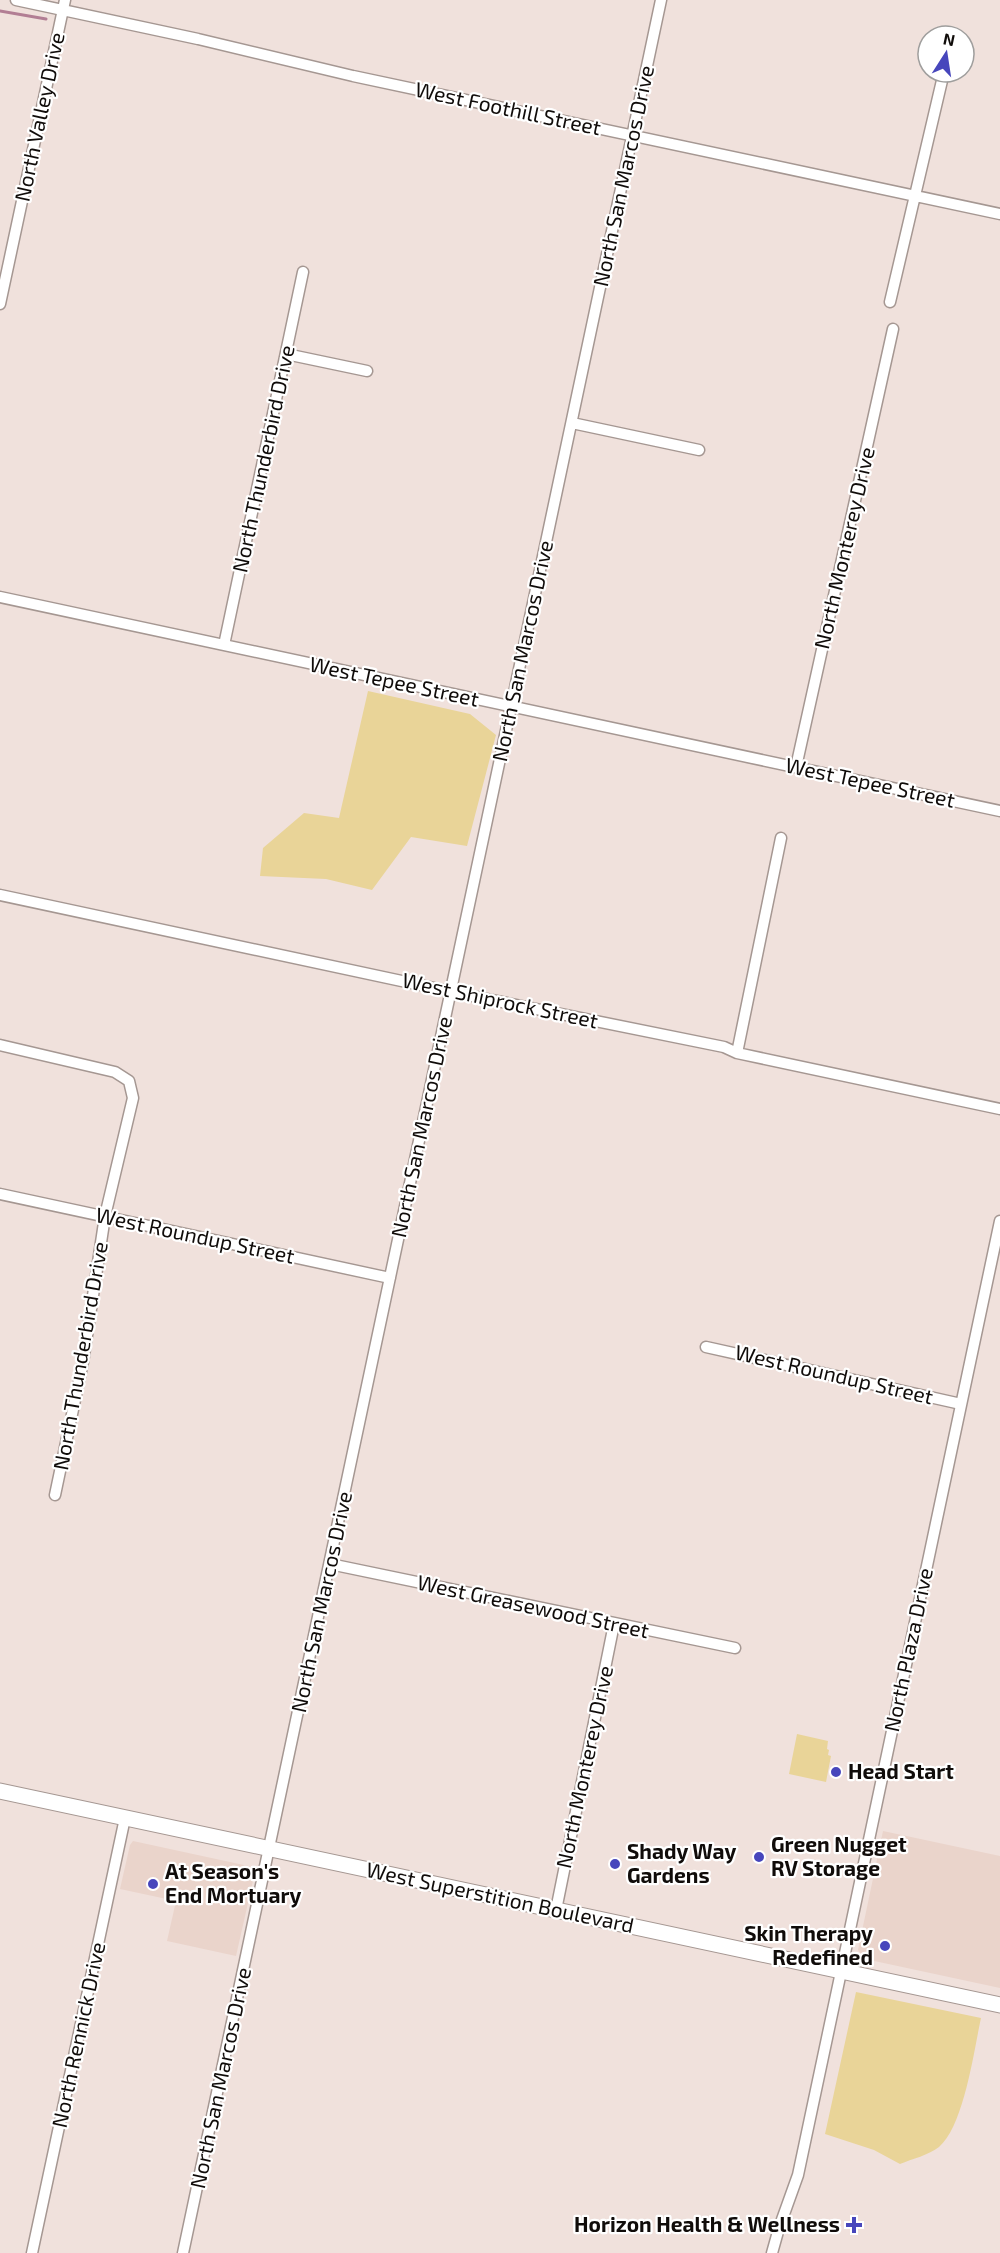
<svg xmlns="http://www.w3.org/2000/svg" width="1000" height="2253" font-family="'Exo 2',sans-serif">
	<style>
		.built { fill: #ead4cb }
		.green { fill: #e9d498 }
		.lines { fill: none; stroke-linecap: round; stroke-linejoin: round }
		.stream { stroke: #b27e94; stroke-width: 3 }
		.street-casing { stroke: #a59792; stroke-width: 13 }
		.secondary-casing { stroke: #a59792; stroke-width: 17 }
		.street { stroke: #fff; stroke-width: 10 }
		.secondary { stroke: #fff; stroke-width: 15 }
		.poi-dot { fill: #4746bc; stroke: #fff; stroke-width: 2 }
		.labels { text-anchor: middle; stroke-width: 4.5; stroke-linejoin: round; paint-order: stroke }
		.street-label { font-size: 21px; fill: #100c0a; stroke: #fff }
		.poi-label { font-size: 21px; font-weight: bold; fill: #100c0a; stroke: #fff; text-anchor: start }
	</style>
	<rect width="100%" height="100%" fill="#f0e1dc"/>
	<path class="built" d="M883 1831 1000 1856V1988L865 1959 858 1950Z
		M133 1841 253 1867 255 1872 236 1956 167 1941 176 1901 120 1889 130 1845Z"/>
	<path class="green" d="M368 691 470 714 496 735 467 846 411 837 372 890 326 879 260 876 263 848 304 813 339 818Z
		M797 1734 828 1741 827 1749 829 1750 828 1755 831 1756 826 1782 789 1774Z
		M856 1992 981 2018C974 2050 964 2126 939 2147 929 2155 912 2159 900 2164L874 2150 825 2134Z"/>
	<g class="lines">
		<path class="stream" d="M0 11 46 19"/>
		<defs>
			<path id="street" d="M16 0 198 39 353 76 1000 214
				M890 302 944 72
				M0 304 65 0
				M286 354 367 371
				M572 423 699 450
				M0 597 1000 811
				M224 645 303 272
				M796 767 893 329
				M0 895 467 995 724 1047 737 1053 1000 1109
				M0 1045 115 1072 129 1081 133 1098 105 1216 83 1362 55 1495
				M737 1053 781 838
				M0 1194 390 1278
				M706 1347 961 1404
				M330 1564 735 1648
				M556 1910 614 1624
				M32 2253 125 1818
				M183 2253 661 0
				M772 2253 779 2228 798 2175 1000 1221"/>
			<path id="secondary" d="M0 1791 1000 2005"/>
		</defs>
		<use href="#street" class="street-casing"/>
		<use href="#secondary" class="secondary-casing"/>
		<use href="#street" class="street"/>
		<use href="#secondary" class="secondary"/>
	</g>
	<g class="poi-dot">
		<circle cx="836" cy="1772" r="6"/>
		<circle cx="759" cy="1857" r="6"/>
		<circle cx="615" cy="1864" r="6"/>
		<circle cx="153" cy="1884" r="6"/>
		<circle cx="885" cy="1946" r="6"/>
		<path d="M851 2216h6v6h6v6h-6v6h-6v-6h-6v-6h6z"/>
	</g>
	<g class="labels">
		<g class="street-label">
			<text transform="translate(508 109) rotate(12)" y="7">West Foothill Street</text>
			<text transform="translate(40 117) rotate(-78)" y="7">North Valley Drive</text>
			<text transform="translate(624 176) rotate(-78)" y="7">North San Marcos Drive</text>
			<text transform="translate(264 459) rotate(-78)" y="7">North Thunderbird Drive</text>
			<text transform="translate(845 548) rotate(-77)" y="7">North Monterey Drive</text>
			<text transform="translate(523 651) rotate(-78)" y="7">North San Marcos Drive</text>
			<text transform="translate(394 682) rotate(12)" y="7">West Tepee Street</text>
			<text transform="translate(870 783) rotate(12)" y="7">West Tepee Street</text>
			<text transform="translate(500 1001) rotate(12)" y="7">West Shiprock Street</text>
			<text transform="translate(422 1127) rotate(-78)" y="7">North San Marcos Drive</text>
			<text transform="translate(195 1236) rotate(12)" y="7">West Roundup Street</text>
			<text transform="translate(81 1356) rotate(-80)" y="7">North Thunderbird Drive</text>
			<text transform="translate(834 1375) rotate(13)" y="7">West Roundup Street</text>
			<text transform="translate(322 1602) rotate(-78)" y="7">North San Marcos Drive</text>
			<text transform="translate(533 1607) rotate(12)" y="7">West Greasewood Street</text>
			<text transform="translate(909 1650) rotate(-78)" y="7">North Plaza Drive</text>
			<text transform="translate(585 1767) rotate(-78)" y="7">North Monterey Drive</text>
			<text transform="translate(500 1898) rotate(12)" y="7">West Superstition Boulevard</text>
			<text transform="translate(79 2035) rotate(-78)" y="7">North Rennick Drive</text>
			<text transform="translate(221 2078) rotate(-78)" y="7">North San Marcos Drive</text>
		</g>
		<g class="poi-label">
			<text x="848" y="1779">Head Start</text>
			<text x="771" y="1852">Green Nugget<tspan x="771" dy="24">RV Storage</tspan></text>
			<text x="627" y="1859">Shady Way<tspan x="627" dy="24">Gardens</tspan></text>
			<text x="165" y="1879">At Season's<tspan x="165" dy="24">End Mortuary</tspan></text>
			<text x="873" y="1941" text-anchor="end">Skin Therapy<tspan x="873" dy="24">Redefined</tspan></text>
			<text x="840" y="2232" text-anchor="end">Horizon Health &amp; Wellness</text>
		</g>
	</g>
	<g transform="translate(946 54) rotate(12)"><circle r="28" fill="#ffffff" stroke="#9f9e9d" stroke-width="1.5"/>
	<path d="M0-4.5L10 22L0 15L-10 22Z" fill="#4746bc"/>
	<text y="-9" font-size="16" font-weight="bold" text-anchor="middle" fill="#100c0a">N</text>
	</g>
</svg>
